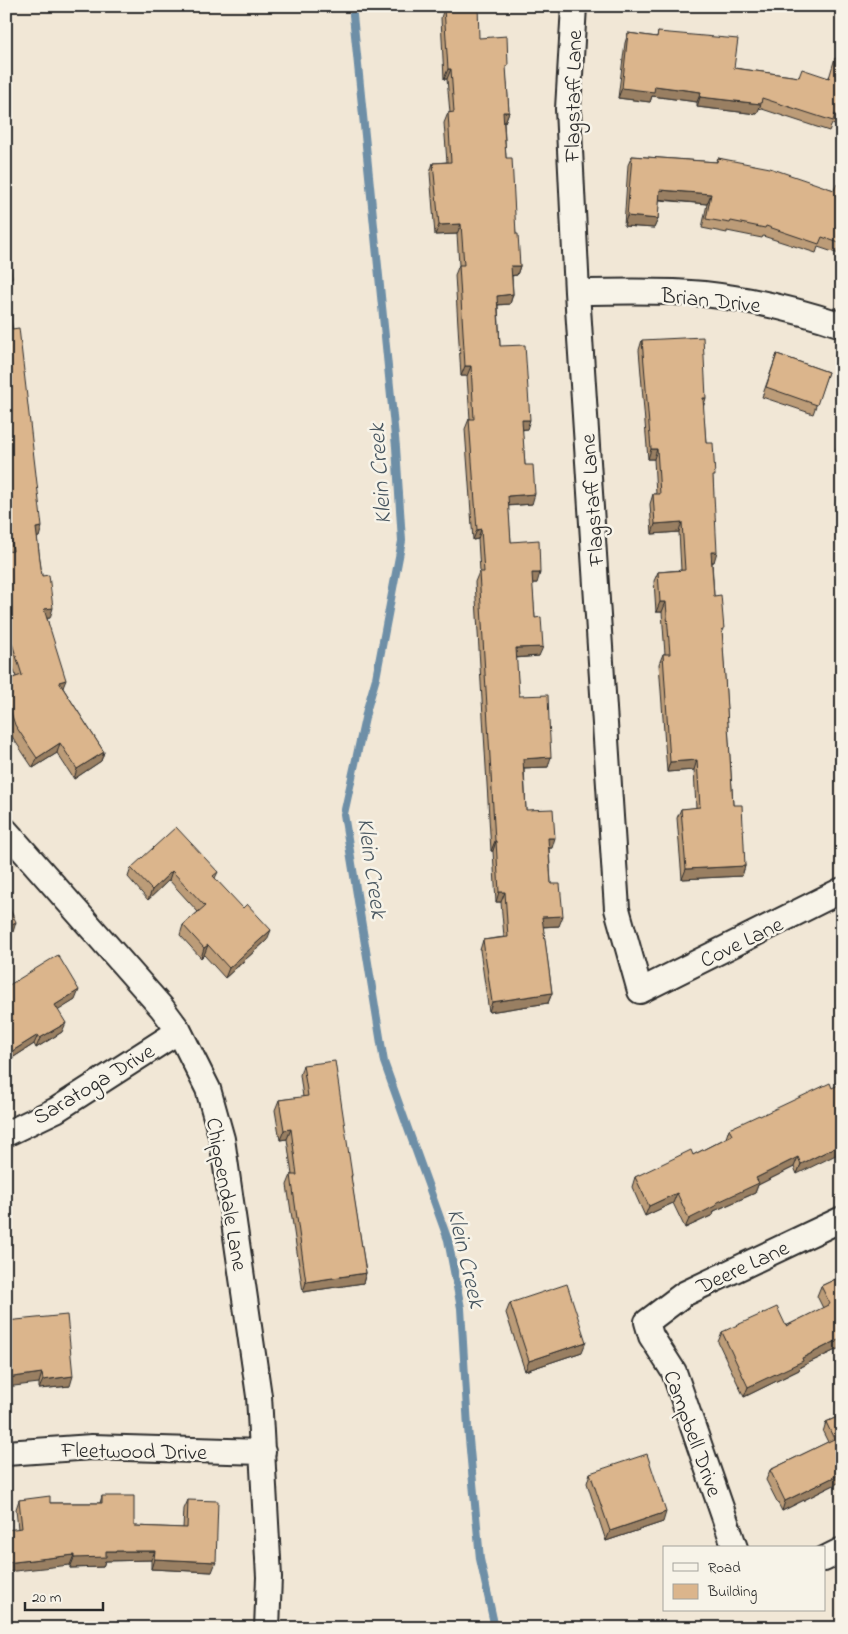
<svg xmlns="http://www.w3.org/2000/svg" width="848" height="1634" font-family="'Indie Flower',sans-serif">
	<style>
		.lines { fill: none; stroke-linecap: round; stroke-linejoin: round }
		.stream { stroke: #6e8fa7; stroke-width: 8 }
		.minor-casing { stroke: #2b2b2b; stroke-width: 28 }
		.minor { stroke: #f7f3e8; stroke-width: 24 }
		.wall { fill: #bc9c78; stroke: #2b2b2b }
		.shaded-wall { fill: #997f62; stroke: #2b2b2b }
		.building { fill: #dbb58c; stroke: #2b2b2b }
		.labels { text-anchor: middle; stroke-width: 5; stroke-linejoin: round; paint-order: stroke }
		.street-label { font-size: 22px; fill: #2b2b2b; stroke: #f7f3e8 }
		.water-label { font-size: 24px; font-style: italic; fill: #47555f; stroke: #f7f3e8 }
	</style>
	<rect width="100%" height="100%" fill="#f1e7d6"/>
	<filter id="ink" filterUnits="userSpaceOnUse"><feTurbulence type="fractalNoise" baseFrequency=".02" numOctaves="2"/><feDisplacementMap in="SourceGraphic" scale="10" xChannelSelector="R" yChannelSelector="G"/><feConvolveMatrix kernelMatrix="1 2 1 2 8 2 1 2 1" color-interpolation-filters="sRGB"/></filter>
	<g filter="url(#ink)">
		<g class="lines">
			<path class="stream" d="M353 15 396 447 402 541 376 678 367 709 344 814 384 1062 448 1240 461 1308 468 1428 480 1559 495 1628"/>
			<defs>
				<path id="minor" d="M574 6 568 109 577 292 617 909 640 991 842 890
					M577 292C619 292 662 290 704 294 750 299 797 310 842 325
					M6 831 162 1008 179 1031 208 1089 222 1139 259 1396 269 1577 267 1628
					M6 1134 56 1110 179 1031
					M6 1453 92 1447 263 1452
					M735 1548 674 1372 651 1336 647 1322 684 1294 842 1219
					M824 1559 842 1550"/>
			</defs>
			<use href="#minor" class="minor-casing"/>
			<use href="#minor" class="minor"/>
		</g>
		<path class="wall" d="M444 8 479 38 506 71 509 112 505 122H504L506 158 520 266 517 275 512 276 513 294 510 304 498 305 500 346 527 429 522 430 525 465 532 504 508 506 511 542 537 583H532L535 618 539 656 516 658 519 696 548 767 524 768 526 810 552 848H549L551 884 559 926 543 927 552 993 548 1003 489 1012 480 950 483 940 504 937 501 902H496L493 851H491L475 582 479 572H480L478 539 473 540 465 429 469 419H470L467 376H461L455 275 459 265 457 234 435 235 430 173 433 163 447 162 444 123 448 113H450L447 79H444L441 18Z
			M658 32 734 68 799 77 828 78 842 60V128L832 124 829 131 759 108 757 114 697 107V102L652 96 650 102 618 98 625 43 628 33 657 37Z
			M632 156 716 162 718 158 834 190 842 186V255L818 247 816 253 763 236 762 238 727 231V233L702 228 707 204 659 200 658 219 654 228 624 226 628 165Z
			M6 234 8 287H7L39 537H37L42 576 50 618H47L63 688 104 752 101 761 74 779 57 753 33 768 11 735 6 719V680L16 677 6 645V552H9L6 535Z
			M642 340 703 407 706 443 713 480 714 562H712L714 596 724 629 722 633 733 805 745 866 742 876 682 879 677 818 681 809 696 808 694 770 667 772 659 664 663 654H665L662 612H656L654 581 658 572 681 570 679 532 652 534 650 504 653 494H656L654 459H648L639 350Z
			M777 354 828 372 813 414 762 397Z
			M842 431V453L835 451Z
			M131 868 218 872 215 878 267 940 225 978 204 955 201 958 180 935 183 925 198 912 169 880 148 900 128 877Z
			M6 987 75 1000 58 1010 62 1032 36 1048 34 1044 6 1062Z
			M303 1065 352 1175 351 1179 366 1273 363 1283 303 1292 287 1185 291 1175H292L287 1139 280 1140 275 1110 279 1100 303 1097 300 1075Z
			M832 1088 797 1174 794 1167 758 1185 755 1193 714 1211 713 1215 685 1228 673 1203 645 1216 632 1187 635 1177 693 1155 726 1138 729 1129Z
			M842 1276V1347L800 1367 799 1370 744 1397 718 1342 722 1332 786 1326 823 1308 817 1296 821 1286Z
			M510 1303 582 1352 525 1371 506 1313Z
			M6 1321 70 1386 39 1389V1383Z
			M842 1415V1481L782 1511 766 1480 770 1470 828 1442 823 1432 826 1422Z
			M590 1473 663 1522 606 1541 587 1483Z
			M102 1496 134 1526 183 1528 184 1509 188 1500 212 1572 151 1569V1560L105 1561 103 1567 70 1568V1565L18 1529 16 1509 19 1500 50 1503H100Z"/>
		<path class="shaded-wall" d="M448 69H451L447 79H444Z
			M655 86 701 92 697 102 652 96 650 102 618 98 622 88Z
			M700 97 761 104 757 114 697 107Z
			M503 112H509L505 122H499Z
			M660 190 711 194 707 204 656 199Z
			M627 216 658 219 654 228 624 226Z
			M461 224 457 234 435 235 439 225Z
			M511 266H520L517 275 508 276Z
			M12 277 8 287H6V278Z
			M513 294 510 304 494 305 497 296Z
			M465 366H471L467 376H461Z
			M703 398H706L703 408Z
			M522 420H530L527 429 518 430Z
			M651 449H657L654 459H648Z
			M535 494 532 504 504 506 508 496Z
			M682 522 679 532 652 534 655 524Z
			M42 527 39 537 32 538 36 528Z
			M481 529 478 539 473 540 477 530Z
			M711 552H717L714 562H708Z
			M532 573H540L537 583H528Z
			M660 602H666L662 612H656Z
			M53 608 50 618 40 619 44 609Z
			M543 647 539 656 512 658 516 648Z
			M66 680 62 690 59 682Z
			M60 743 57 753 33 768 37 758Z
			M104 752 101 761 74 779 77 769Z
			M551 757 548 767 520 768 523 759Z
			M697 760 694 770 667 772 670 762Z
			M548 838H555L552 848H545Z
			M495 841H496L493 851H491Z
			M745 866 742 876 682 879 686 869Z
			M172 871 169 880 148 900 152 890Z
			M499 892H505L501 902H496Z
			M563 916 559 926 538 927 542 917Z
			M16 922 13 932 6 935V927Z
			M271 930 267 940 225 978 229 968Z
			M208 945 204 955 201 958 204 948Z
			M79 990 75 1000 51 1015 55 1005Z
			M552 993 548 1003 489 1012 492 1002Z
			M66 1023 62 1032 36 1048 40 1038Z
			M38 1035 34 1044 6 1062V1055Z
			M291 1129 287 1139 280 1140 284 1130Z
			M842 1144V1152L797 1174 801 1164Z
			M798 1157 794 1167 758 1185 755 1193 714 1211 713 1215 685 1228 689 1219 756 1178Z
			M677 1193 673 1203 645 1216 649 1206Z
			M366 1273 363 1283 303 1292 306 1282Z
			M842 1338V1347L800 1367 799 1370 744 1397 748 1387 802 1358Z
			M586 1342 582 1352 525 1371 529 1361Z
			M42 1373 39 1383 6 1387V1378Z
			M73 1376 70 1386 39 1389 43 1380Z
			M842 1473V1481L782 1511 785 1501Z
			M666 1512 663 1522 606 1541 610 1531Z
			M106 1551H155L151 1560 105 1561 103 1567 70 1568 74 1558Z
			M74 1555 70 1565 6 1572V1563Z
			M154 1559 216 1562 212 1572 151 1569Z"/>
		<path class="building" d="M478 6 479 38 507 36 508 66H506L509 112H503L506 158H512L516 234H518L520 266H511L513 294 497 296 500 346 525 345 530 420H522L525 465H533L535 494 508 496 511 542 539 540 540 573H532L535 618 541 617 543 647 516 648 519 696 548 695 549 720 551 757 523 759 526 810 553 809 555 838H548L551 884H560L563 916 542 917 552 993 492 1002 483 940 508 937 505 892H499L496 841H495L479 572H484L481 529 477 530 469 419H474L471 366H465L459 265H464L461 224 439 225 433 163 451 162 448 113 454 112 451 69H448L444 8Z
			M658 32 738 39 734 68 799 77 802 69 829 78 835 58 842 60V117L835 114 833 121 762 98 761 104 700 97 701 92 655 86 654 92 622 88 628 33 657 37Z
			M632 156 717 162 718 158 770 168 834 190 837 184 842 186V244L822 237 819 244 766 226 765 228 731 221 730 223 706 219 711 194 660 190 658 219 627 216Z
			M6 234 12 277 6 278Z
			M6 285 12 329 19 328 42 527 36 528 42 576 49 575 53 608 44 609 66 680 59 682 104 752 77 769 60 743 37 758 15 725 6 697V680L22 675 6 624V552L13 551 6 500Z
			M703 337 706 398H703L706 443H713L715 476H713L717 552H711L714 596 721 595 724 629H722L733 805H742L745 866 686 869 681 809 700 807 697 760 670 762 663 654H670L666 602H660L658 572 685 570 682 522 655 524 653 494H660L657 449H651L642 340Z
			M777 354 828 372 817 405 766 387Z
			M842 432V442L839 441Z
			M176 827 218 872 213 876 243 908 247 904 271 930 229 968 208 945 204 948 183 925 205 906 172 871 152 890 131 868Z
			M6 901 16 922 6 927Z
			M58 955 79 990 55 1005 66 1023 40 1038 38 1035 6 1055V987Z
			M335 1061 352 1175 351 1176 366 1273 306 1282 291 1175H297L291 1129 284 1130 279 1100 308 1096 303 1065Z
			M830 1083 832 1088 842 1083V1144L801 1164 798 1157 756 1178 759 1183 716 1203 717 1205 689 1219 677 1193 649 1206 635 1177 691 1150 693 1155 732 1135 729 1129 759 1115 760 1116Z
			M842 1276V1338L802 1358 803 1361 748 1387 722 1332 777 1307 786 1326 830 1304 821 1286Z
			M567 1284 586 1342 529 1361 510 1303Z
			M67 1315 73 1376 43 1380 42 1373 6 1378V1321Z
			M842 1415V1473L785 1501 770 1470 834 1439 826 1422Z
			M647 1454 666 1512 610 1531 590 1473Z
			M50 1496V1503H102V1496H134V1526L187 1528 188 1500 218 1501 216 1562 154 1559 155 1551H106V1557L74 1558V1555L6 1563V1530L22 1528 19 1500Z"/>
	</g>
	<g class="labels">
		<g class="street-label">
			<text transform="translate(572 96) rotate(-89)" y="8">Flagstaff Lane</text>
			<text transform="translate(711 299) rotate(6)" y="8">Brian Drive</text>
			<text transform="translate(591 500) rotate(-94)" y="8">Flagstaff Lane</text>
			<text transform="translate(741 941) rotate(-26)" y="8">Cove Lane</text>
			<text transform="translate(93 1083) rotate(-31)" y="8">Saratoga Drive</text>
			<text transform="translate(228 1194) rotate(80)" y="8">Chippendale Lane</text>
			<text transform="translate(742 1266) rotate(-25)" y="8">Deere Lane</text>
			<text transform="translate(694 1433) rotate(70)" y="8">Campbell Drive</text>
			<text transform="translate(134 1450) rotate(1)" y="8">Fleetwood Drive</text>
		</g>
		<g class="water-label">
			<text transform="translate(379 474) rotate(-94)" y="8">Klein Creek</text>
			<text transform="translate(373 868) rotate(82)" y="8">Klein Creek</text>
			<text transform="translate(467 1258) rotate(77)" y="8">Klein Creek</text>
		</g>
	</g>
	<rect width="848" height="1634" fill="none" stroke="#f7f3e8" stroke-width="25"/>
	<rect x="12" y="12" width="823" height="1609" fill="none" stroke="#2b2b2b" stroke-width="2" filter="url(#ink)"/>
	<rect x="663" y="1546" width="162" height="65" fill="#f7f3e8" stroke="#a5a39c"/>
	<rect x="673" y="1563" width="25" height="8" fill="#f7f3e8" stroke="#a5a39c"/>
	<text x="708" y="1572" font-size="15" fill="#2b2b2b">Road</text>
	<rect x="673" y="1584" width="25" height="15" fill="#dbb58c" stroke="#a5a39c"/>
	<text x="708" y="1596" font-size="15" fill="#2b2b2b">Building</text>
	<path d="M25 1602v8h78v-8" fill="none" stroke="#2b2b2b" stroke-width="2.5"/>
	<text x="32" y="1602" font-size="15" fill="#2b2b2b" stroke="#f7f3e8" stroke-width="4" paint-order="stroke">20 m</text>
</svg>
